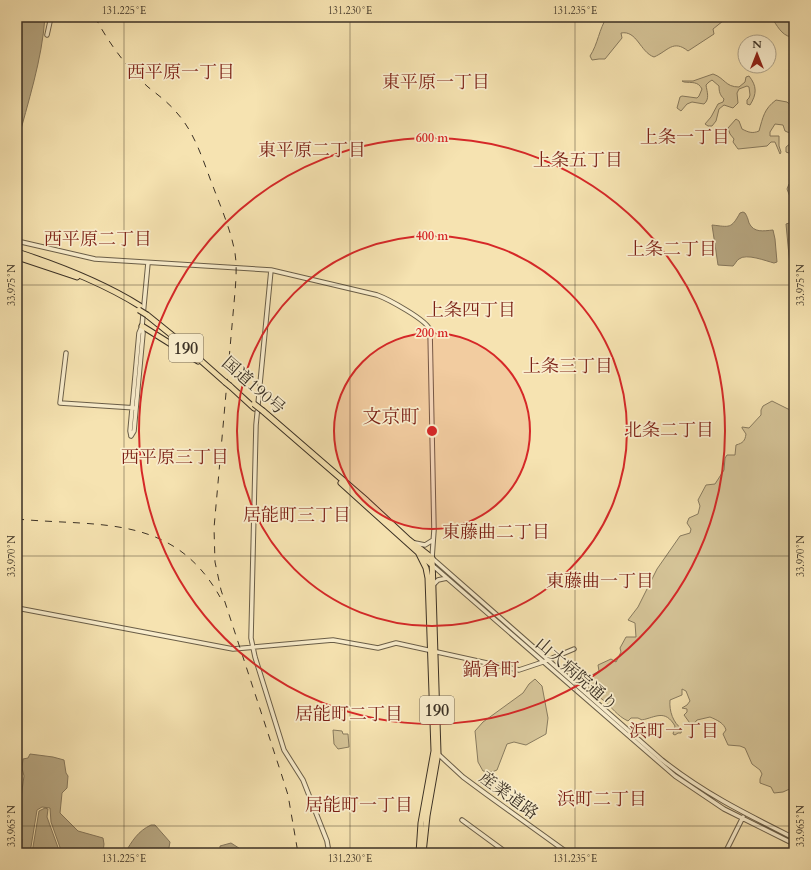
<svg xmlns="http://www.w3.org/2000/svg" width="811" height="870" font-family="Cardo,'Noto Serif JP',serif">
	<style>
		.green { fill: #d6c599; stroke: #887b5f }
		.water { fill: #b6a681; stroke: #85775c }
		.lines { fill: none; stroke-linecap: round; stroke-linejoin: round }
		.minor-casing { stroke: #6a5e48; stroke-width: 5.5 }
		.highway-casing { stroke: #3b3125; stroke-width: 7 }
		.minor { stroke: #f9edcc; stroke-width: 3.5 }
		.highway { stroke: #f6e3b1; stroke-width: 5 }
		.rail { stroke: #3b3125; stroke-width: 1; stroke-dasharray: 7 7; stroke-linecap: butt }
		.highway-bridge-casing { stroke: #3b3125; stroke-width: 7; stroke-linecap: butt }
		.highway-bridge { stroke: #f6e3b1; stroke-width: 5 }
		.ticks { fill: none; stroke: #3b3125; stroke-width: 1; stroke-opacity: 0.45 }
		.ring { fill: none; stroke: #d62828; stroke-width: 2 }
		.labels { text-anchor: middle; stroke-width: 3.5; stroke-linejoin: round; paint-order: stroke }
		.shield { fill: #f9edcc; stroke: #746957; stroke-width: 1 }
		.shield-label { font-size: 16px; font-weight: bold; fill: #3b3125 }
		.street-label { font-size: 17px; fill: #3b3125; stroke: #f9edcc }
		.neighbourhood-label { font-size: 18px; fill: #7a1f14; stroke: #f9edcc }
		.quarter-label { font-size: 19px; fill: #7a1f14; stroke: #f9edcc }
		.centre { fill: #d62828; stroke: #f9edcc; stroke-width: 2 }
		.ring-label { font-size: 12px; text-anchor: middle; font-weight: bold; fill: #d62828; stroke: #f9edcc; stroke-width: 3.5; stroke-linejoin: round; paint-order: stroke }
		.neatline { fill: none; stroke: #3b3125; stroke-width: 1.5 }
		.ticks-label { font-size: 10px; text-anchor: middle; fill: #3b3125 }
	</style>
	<rect width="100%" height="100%" fill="#f6e3b1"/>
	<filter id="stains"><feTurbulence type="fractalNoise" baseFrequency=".005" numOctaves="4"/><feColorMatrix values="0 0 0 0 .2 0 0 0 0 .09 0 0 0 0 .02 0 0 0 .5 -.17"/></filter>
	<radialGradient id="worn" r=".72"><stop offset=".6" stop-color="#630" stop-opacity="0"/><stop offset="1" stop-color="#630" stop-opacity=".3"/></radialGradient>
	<path class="green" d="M607 17H723V21L713 29 714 34 688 51C673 39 668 51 654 57 640 52 637 30 621 33L622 38 605 59H599L592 60 590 56C598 44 599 29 607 17Z
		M771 17H794V43L791 37C781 35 777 25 771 17Z
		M713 74C725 78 725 87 739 87L745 82 746 77 749 76C757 86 757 94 750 105L747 104V100L749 98 750 95 749 87 747 86 739 89 737 93 738 103 733 108 724 105 719 109 716 121 712 126H708L705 124 711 117 718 104 723 102 724 99C720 95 719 92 719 86L712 80 709 82 706 85C707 92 710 99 704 104L692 102 687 104 681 111 677 108 680 97 682 96 697 98 699 96 702 89C698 81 692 83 684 82L682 81H693Z
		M776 100 787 102 794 108V155L786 152V147L792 142V134L785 131 783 125 775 124 770 132V136H779V146L781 152 780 154 775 142H771L767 146 738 149 733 142 734 139 730 134 728 128 736 119 739 121 742 129C748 132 752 134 759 131 763 117 764 109 776 100Z
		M794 181V207L787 189 789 184Z
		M772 401 794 412V787L783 792 774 793 771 787 760 783V779L762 774 760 770 752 764 745 748 740 746 728 745 723 734 726 730C724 723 717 720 710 717L697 720 692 726 684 715 687 712V709L682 708 687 705 690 701 686 691 682 689V695L670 700C669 711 673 723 682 729L681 733H678L675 735 673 734 675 726C665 709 656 717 642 720L638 718H631L628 721C617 716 612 707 603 700 599 696 593 694 590 690 587 686 587 682 587 678L599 671 598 665 611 659 616 662 621 652 620 648 626 637H636L635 623 628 620 638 607 657 569 680 536 690 533 691 529 687 523 689 518 698 514 700 506 698 500 706 485 715 484 724 470 725 458 727 455H735L736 445C743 443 745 441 746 434L742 428V427L749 428 761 415V410L763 406Z
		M535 679 542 686 548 718 546 734 526 745 514 742 507 744 497 770 492 772 483 771 478 762 475 731 483 722 523 693 529 684Z
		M333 730 342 731 343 734H348L349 747 338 749 334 744Z"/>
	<path class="water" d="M17 17H45C42 60 28 102 17 144Z
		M743 212 745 213C747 216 748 219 749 223 754 233 763 231 773 230L775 239 777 262 774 263C766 261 746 253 739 259 737 260 735 264 733 266L718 265 712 225C730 227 731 229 740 213Z
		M789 223 794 225V266L792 267 790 266 786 224Z
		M30 754 53 757 64 760 66 773 68 776 67 788 62 793 60 813 78 831 103 838 104 844 103 853H62L51 822 50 808 42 807 37 810 30 853H21L22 839 17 838V827L24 776 22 768 23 759 28 758Z
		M45 808 48 809 47 817 60 853H32L39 811Z
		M151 825H155L170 842 168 853H125C132 841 138 831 151 825Z
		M231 843 242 850V853H220V846Z"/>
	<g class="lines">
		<defs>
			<path id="minor" d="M47 35 51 17
				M17 241 95 259 271 270 377 295C388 299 427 320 430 330L434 530 432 558 662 760C705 794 746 814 794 838
				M271 270 256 425 251 638 255 657 284 750 303 780 327 841 329 853
				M66 353 60 403 136 408
				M131 436 130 431 139 333 142 326 148 263
				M131 436 134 431 143 333 142 327
				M415 543 425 545 433 540
				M432 565 675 776 724 809 794 844
				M433 585 438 580 447 578
				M17 608 233 649 333 640 378 648 396 643 519 670 543 662 574 649
				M437 753 463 777 486 794 568 853
				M462 820 507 853
				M556 853 559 847
				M725 853 743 817"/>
			<path id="highway" d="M17 252C60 266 102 282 140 306
				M17 257 77 277
				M147 315 173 336 225 382
				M142 326 198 361
				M230 386 254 408
				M263 411 367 501 409 540 432 558 438 753 427 816 423 853
				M341 483 431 564
				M418 552 426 568 428 578 434 751 421 823 419 853"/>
		</defs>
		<use href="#minor" class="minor-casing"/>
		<use href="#highway" class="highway-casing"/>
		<use href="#minor" class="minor"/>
		<use href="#highway" class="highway"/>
		<path class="rail" d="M95 17C108 42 127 68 148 87 158 95 169 103 177 113 196 134 204 164 214 189 222 210 231 231 235 253 237 266 236 279 235 292L214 528 215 562 221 590 282 776 288 795 298 853
			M17 519C98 527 173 513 220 597"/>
		<defs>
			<path id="highway-bridge" d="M139 310 147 315
				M225 382 230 386
				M254 404 263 411"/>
		</defs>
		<use href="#highway-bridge" class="highway-bridge-casing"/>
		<use href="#highway-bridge" class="highway-bridge"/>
	</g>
	<path class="ticks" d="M124 17V853M350 17V853M575 17V853M17 285H794M17 556H794M17 826H794"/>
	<circle cx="432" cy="431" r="98" fill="#d62828" fill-opacity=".12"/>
	<g class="ring">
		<circle cx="432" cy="431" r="98"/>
		<circle cx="432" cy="431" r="195"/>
		<circle cx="432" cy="431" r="293"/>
	</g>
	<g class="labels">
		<g class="shield">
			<rect x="169" y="334" width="34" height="28" rx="3"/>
			<rect x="420" y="696" width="34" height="28" rx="3"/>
		</g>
		<g class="shield-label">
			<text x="186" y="354">190</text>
			<text x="437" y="716">190</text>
		</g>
		<g class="street-label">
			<text transform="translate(254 385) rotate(41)" y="6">国道190号</text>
			<text transform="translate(577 674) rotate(41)" y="6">山大病院通り</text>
			<text transform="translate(509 795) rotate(36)" y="6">産業道路</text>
		</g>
		<g class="neighbourhood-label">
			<text x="181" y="78">西平原一丁目</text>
			<text x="436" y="88">東平原一丁目</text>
			<text x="685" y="143">上条一丁目</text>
			<text x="312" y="156">東平原二丁目</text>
			<text x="578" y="166">上条五丁目</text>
			<text x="98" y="245">西平原二丁目</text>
			<text x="672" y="255">上条二丁目</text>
			<text x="471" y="316">上条四丁目</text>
			<text x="568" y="372">上条三丁目</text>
			<text x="669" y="436">北条二丁目</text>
			<text x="175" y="463">西平原三丁目</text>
			<text x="297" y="521">居能町三丁目</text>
			<text x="496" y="538">東藤曲二丁目</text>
			<text x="600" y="587">東藤曲一丁目</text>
			<text x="349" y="720">居能町二丁目</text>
			<text x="674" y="737">浜町一丁目</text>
			<text x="602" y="805">浜町二丁目</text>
			<text x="359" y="811">居能町一丁目</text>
		</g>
		<g class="quarter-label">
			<text x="391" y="423">文京町</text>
			<text x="491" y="676">鍋倉町</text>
		</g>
	</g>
	<circle cx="432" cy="431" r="6" class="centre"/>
	<g class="ring-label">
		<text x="432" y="142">600 m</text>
		<text x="432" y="240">400 m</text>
		<text x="432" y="337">200 m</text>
	</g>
	<rect width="811" height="870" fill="none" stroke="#f6e3b1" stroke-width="44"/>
	<g transform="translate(757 54)"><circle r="19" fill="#f9edcc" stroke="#ada289"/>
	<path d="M0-3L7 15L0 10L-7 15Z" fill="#8f2418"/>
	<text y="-6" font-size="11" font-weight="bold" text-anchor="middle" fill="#3b3125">N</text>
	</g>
	<rect x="22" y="22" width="767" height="826" class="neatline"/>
	<g class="ticks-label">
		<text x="124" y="14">131.225°E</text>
		<text x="350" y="14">131.230°E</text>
		<text x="575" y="14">131.235°E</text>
		<text transform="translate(11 285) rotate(-90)" y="4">33.975°N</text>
		<text transform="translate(800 285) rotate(-90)" y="4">33.975°N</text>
		<text transform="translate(11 556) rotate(-90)" y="4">33.970°N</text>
		<text transform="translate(800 556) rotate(-90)" y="4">33.970°N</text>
		<text transform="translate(11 826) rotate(-90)" y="4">33.965°N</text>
		<text transform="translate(800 826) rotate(-90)" y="4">33.965°N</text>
		<text x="124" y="862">131.225°E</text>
		<text x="350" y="862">131.230°E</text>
		<text x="575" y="862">131.235°E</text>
	</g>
	<rect width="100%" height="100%" filter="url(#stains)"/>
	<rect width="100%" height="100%" fill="url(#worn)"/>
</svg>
